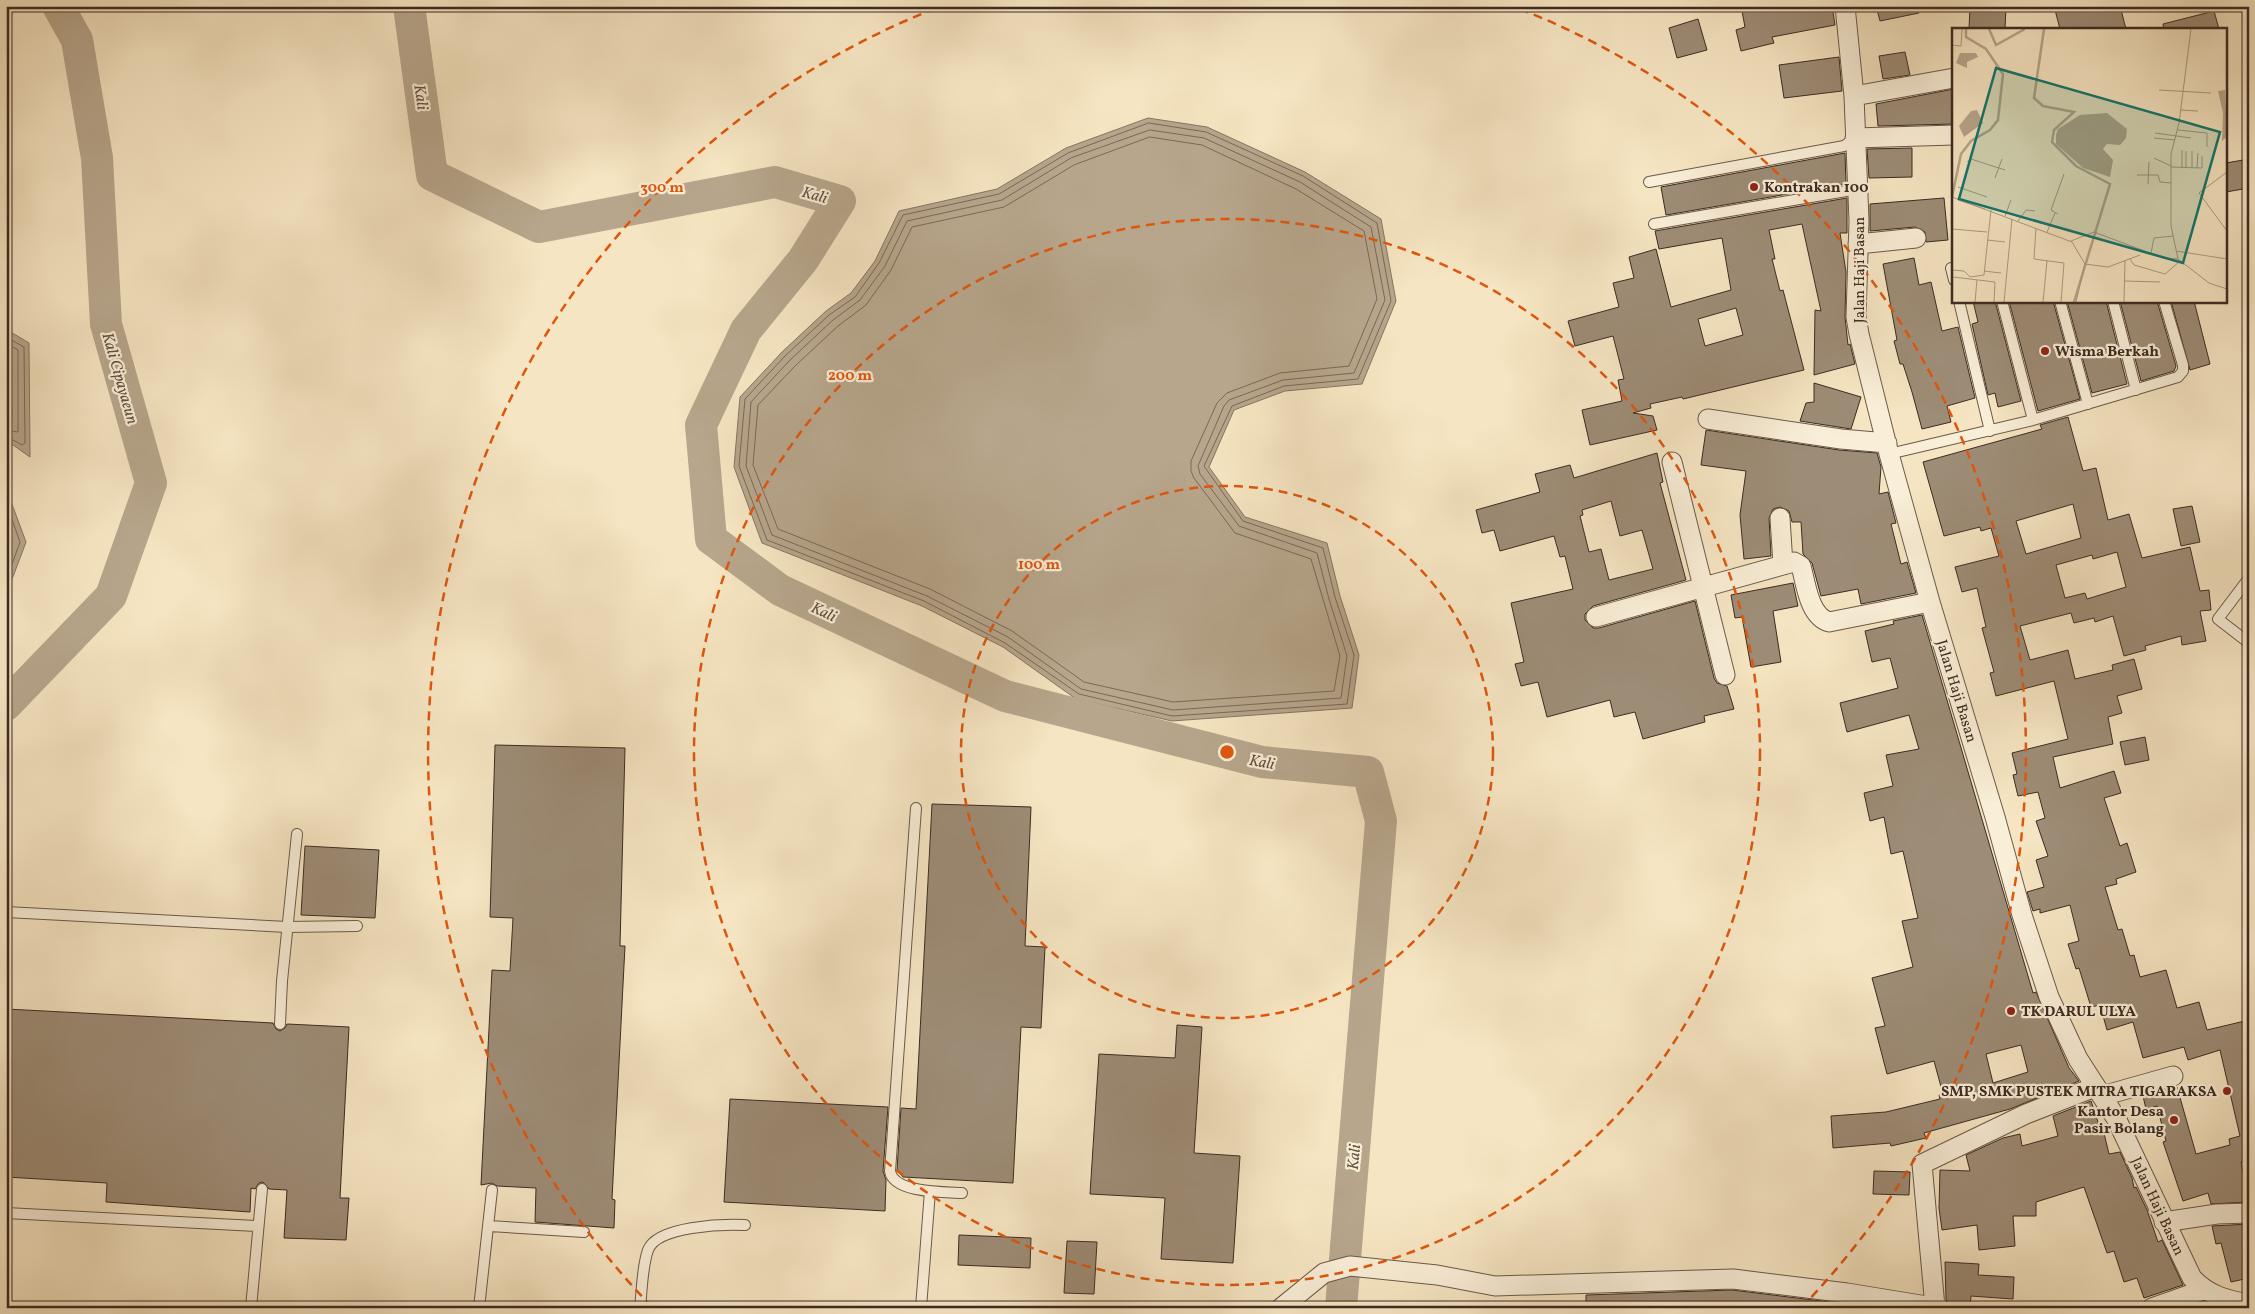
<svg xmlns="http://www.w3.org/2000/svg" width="2255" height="1314" font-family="Vollkorn,serif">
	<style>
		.water { fill: #b7a68c; stroke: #867562 }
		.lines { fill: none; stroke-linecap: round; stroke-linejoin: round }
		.shore { stroke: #7a6858; stroke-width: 1 }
		.river { stroke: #b7a68c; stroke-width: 32 }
		.building { fill: #9d8c76; stroke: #3c2b23; fill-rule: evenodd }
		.service-casing { stroke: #6a5a4b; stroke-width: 12 }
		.minor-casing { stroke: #6a5a4b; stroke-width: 21 }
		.service { stroke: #f9eed7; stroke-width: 10 }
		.minor { stroke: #f9eed7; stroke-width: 19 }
		.ring { fill: none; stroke: #df570d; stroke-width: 2.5; stroke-dasharray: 9 6 }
		.poi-dot { fill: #8f2418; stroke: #f9eed7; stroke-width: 2 }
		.labels { text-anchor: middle; stroke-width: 4.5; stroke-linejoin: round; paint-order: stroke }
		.poi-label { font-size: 15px; font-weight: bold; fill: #3c2b23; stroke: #f9eed7; text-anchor: start }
		.street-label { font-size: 15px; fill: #3c2b23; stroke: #f9eed7 }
		.water-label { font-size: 16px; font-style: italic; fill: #615042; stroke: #f9eed7 }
		.inset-river { fill: none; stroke: #b7a68c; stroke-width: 2.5 }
		.inset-road { fill: none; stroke: #ac9b82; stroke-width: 1 }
		.view { fill: #0f766e; fill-opacity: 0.15; stroke: #0f766e; stroke-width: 2.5 }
		.inset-edge { fill: none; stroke: #3c2b23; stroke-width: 2.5 }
		.centre { fill: #df570d; stroke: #f9eed7; stroke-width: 2.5 }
		.ring-label { font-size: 15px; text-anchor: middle; font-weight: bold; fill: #df570d; stroke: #f9eed7; stroke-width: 4.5; stroke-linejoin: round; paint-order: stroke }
	</style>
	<rect width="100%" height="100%" fill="#f6e5c2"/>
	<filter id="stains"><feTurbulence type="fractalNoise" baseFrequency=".004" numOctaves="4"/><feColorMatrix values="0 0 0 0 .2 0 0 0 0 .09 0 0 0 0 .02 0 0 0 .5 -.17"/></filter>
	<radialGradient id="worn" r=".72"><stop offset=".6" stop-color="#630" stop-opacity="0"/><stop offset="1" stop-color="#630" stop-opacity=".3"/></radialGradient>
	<path class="water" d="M1148 118 1207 127 1305 172 1381 219 1396 301 1362 384 1285 391 1234 410 1209 467 1245 517 1327 543 1340 596 1359 655 1352 708 1172 721 1076 699 1003 647 922 606 762 543 734 467 740 397 782 352 826 311 851 293 875 261 899 211 997 189 1066 148Z
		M9 331 29 343 30 457 6 440V333Z
		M6 488 26 542 11 582 6 590Z"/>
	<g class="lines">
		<path class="shore" d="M1149 123 1206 132 1303 176 1377 223 1391 301 1358 379 1284 386 1232 406 1204 466 1243 521 1323 548 1335 597 1354 655 1347 704 1172 716 1079 694 1005 643 924 601 767 540 739 466 745 399 785 356 829 315 855 297 879 263 903 215 999 194 1068 153Z
			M1150 130 1204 138 1300 182 1371 227 1385 300 1354 373 1283 380 1229 400 1224 406 1198 466 1200 474 1239 526 1317 553 1329 599 1347 656 1341 698 1173 710 1081 689 1008 637 927 596 772 535 746 466 751 402 790 360 833 320 860 300 885 266 907 221 1002 200 1071 158Z
			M1150 137 1202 145 1296 189 1364 231 1377 299 1349 366 1280 373 1227 393 1217 403 1191 461V471L1194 478 1235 533 1311 559 1340 656 1334 691 1173 702 1084 682 1012 631 930 589 778 529 753 465 758 405 795 366 838 326 866 305 891 270 912 227 1004 207 1074 165Z
			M6 337 24 347 25 443 22 445 6 436
			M6 343 18 350V432L6 430
			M6 351 11 355 12 417 11 422H6
			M6 502 20 542 6 581"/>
		<path class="river" d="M409 6 432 175 539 227 775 182 840 201 803 260 746 330 701 425 711 539 780 590 1005 696 1262 762 1368 772 1381 821 1341 1308
			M6 705 111 596 151 483 106 324 97 158 77 40 58 6"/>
	</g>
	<path class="building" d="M1741 6H1832L1835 25 1772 37 1774 43 1741 51 1736 30 1745 27Z
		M1876 6H1919V13L1880 21Z
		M1970 6H2006L2005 29H1969Z
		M2054 6H2120L2126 29H2060Z
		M2214 11 2219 29H2164L2163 24Z
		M1698 19 1707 50 1677 58 1669 28Z
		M1905 52 1910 75 1883 79 1879 56Z
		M1839 57 1842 91 1784 98 1779 65Z
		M1954 89V124L1878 126 1876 104Z
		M1912 148V177L1869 178 1867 149Z
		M1845 153 1846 184 1666 215 1661 187Z
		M2249 159V188L2226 192V163Z
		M1847 198V233H1840L1846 272 1845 317 1848 345 1850 344 1855 364 1814 375 1815 310 1821 311 1802 224 1769 230 1775 259H1772L1780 291 1783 290 1804 370 1683 399 1682 397 1650 404 1651 408 1633 413 1653 416 1657 430 1590 445 1582 410 1622 401 1618 380 1624 379 1613 336 1575 346 1568 321 1619 307 1613 283 1634 278 1629 257 1656 249 1671 307 1731 290 1722 238 1659 249 1655 231ZM1736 308 1743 335 1705 346 1698 319Z
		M1944 198 1948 240 1926 242 1925 232 1915 227 1870 231V204Z
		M1914 258 1919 285 1931 282 1942 331 1958 327 1975 398 1947 406 1951 422 1922 429 1912 392 1903 364H1900L1894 341 1897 340 1883 264Z
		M1973 301H1995L2021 401 1998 407 1995 393 1988 395 1972 324 1978 322Z
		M2009 301H2053L2080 399 2038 411Z
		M2067 301H2106L2127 384 2092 393Z
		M2120 301H2157L2176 366 2174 371 2141 381Z
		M2171 301H2194L2210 364 2190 370Z
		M1814 383 1861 397 1851 429 1800 421 1806 403 1814 402Z
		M2068 417 2083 471 2096 468 2108 520 2129 514 2142 558 2190 547 2200 591 2209 590 2211 610 2200 611 2206 641 2182 645 2181 636 2145 646 2146 650 2124 656 2113 616 2095 622 2094 618 2074 623 2071 613 2020 626 2030 660 2068 650 2075 679 2113 670 2112 665 2134 659 2142 689 2117 696 2122 713 2108 717 2113 744 2053 757 2060 788 2114 771 2121 793 2104 798 2120 846 2127 843 2136 872 2116 879 2117 884 2105 887 2118 930 2122 929 2130 956 2134 955 2140 977 2166 970 2177 1008 2199 1002 2207 1030 2249 1020V1160L2241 1162 2249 1202 2211 1204 2208 1193 2183 1201 2163 1142 2166 1141 2157 1106 2146 1109 2143 1096 2177 1087 2196 1154 2230 1145 2229 1139 2240 1136 2220 1050 2188 1060 2184 1047 2143 1058 2133 1022 2107 1030 2100 1005 2091 1007 2079 968 2076 969 2068 944 2079 941 2070 905 2040 913V909L2033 911 2027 892 2044 887 2036 860 2048 856 2036 821 2045 818 2038 792 2018 796 2013 775 2017 774 2012 753 2068 739 2054 681 1996 696 1990 673 1994 672 1982 628 1986 627 1977 588 1962 592 1955 567 1999 556 1991 528 1981 531 1980 527 1944 536 1923 462 2042 429 2040 425ZM2073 504 2081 538 2026 554 2016 521ZM2117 552 2126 587 2087 599 2085 593 2065 598 2056 565 2092 555 2093 559Z
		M1706 430 1839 450 1877 453 1881 467 1879 494 1888 492 1896 523 1891 524 1901 564 1907 562 1916 593 1861 604 1858 589 1821 596 1812 563 1803 554 1801 522H1792L1789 511 1780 507 1773 509 1769 518 1771 556 1744 559 1740 515 1746 471 1701 465Z
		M1657 453 1663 482 1660 483 1686 580 1593 606 1585 614V620L1593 628H1599L1695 601 1714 678 1717 683 1727 686 1734 709 1704 716 1705 722 1643 739 1635 712 1614 717 1610 700 1547 717 1538 682 1521 686 1515 664 1524 662 1511 603 1573 589 1565 556 1560 557 1554 536 1500 551 1494 530 1482 533 1476 510 1540 492 1535 474 1570 465 1574 478ZM1611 501 1620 536 1642 530 1653 569 1609 580 1601 549 1589 552 1580 516 1583 515 1582 510Z
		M2192 506 2200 542 2181 546 2173 509Z
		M1793 583 1798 606 1773 611 1781 662 1751 667 1742 617 1735 618 1731 595Z
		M1922 615 2033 993 2036 992 2069 1068 2079 1081 2010 1109 1924 1133 1926 1138 1891 1146 1890 1143 1833 1148 1831 1116 1886 1112 1940 1099 1939 1095 1943 1094 1934 1061 1887 1074 1875 1028 1885 1026 1872 978 1913 967 1902 921 1918 918 1903 851 1891 854 1884 817 1870 821 1864 793 1893 786 1886 755 1919 749 1909 715 1847 732 1840 703 1898 688 1890 658 1872 662 1865 631 1894 624 1893 621ZM2021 1045 2028 1072 1993 1083 1986 1054Z
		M2145 737 2149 760 2125 765 2120 742Z
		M495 745 625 748 620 946H625L612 1199 615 1200 614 1228 535 1222 536 1188 497 1186 492 1183 481 1185 492 970 510 971 513 918 490 917Z
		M932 804 1031 807 1025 946 1045 947 1041 1028 1021 1027 1013 1183 903 1177 897 1170 901 1108 916 1109Z
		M305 846 379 850 375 918 301 915Z
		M6 1009 273 1023 276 1029 280 1031 285 1028 287 1024 349 1027 340 1198H349L346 1240 284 1238 287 1190 269 1189 263 1182 259 1183 255 1189 251 1188 250 1212 106 1202 107 1183 6 1177Z
		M1177 1025 1202 1027 1194 1153 1240 1156 1233 1263 1161 1259 1165 1198 1090 1194 1099 1054 1175 1058Z
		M730 1099 888 1107 883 1171 886 1180 885 1211 724 1202Z
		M2091 1101 2099 1125H2102L2109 1154 2120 1152 2132 1178 2134 1188 2136 1187 2147 1210 2158 1242 2162 1240 2183 1285 2144 1298 2137 1278 2124 1282 2114 1251 2107 1253 2084 1187 2036 1202V1216H2013L2015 1246 1979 1250 1977 1225 1942 1230 1939 1208 1940 1170 1970 1171 1966 1155 2003 1138 2020 1134 2022 1146 2058 1136 2053 1116Z
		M1874 1171 1910 1172 1909 1195 1873 1194Z
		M2249 1224V1278L2231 1282 2221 1243 2216 1244 2212 1226Z
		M959 1235 1031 1238 1030 1268 958 1265Z
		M1067 1241 1097 1242 1094 1294 1064 1293Z
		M1945 1262 1979 1264 1978 1275 2014 1277 2013 1299 1971 1296 1970 1308H1950L1946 1299Z
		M1732 1290 1845 1304 1850 1305V1308H1586V1295Z"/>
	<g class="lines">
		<defs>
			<path id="service" d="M1649 182 1844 146 1855 138
				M1654 224 1858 189
				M1951 268 1954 280
				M1959 301 1990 431
				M2002 301 2033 420
				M2060 301 2088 404
				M2113 301 2136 390
				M1889 454 2033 420 2178 377 2183 371V365L2164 301
				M2249 578 2218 619 2249 643
				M916 808 890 1171C893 1193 944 1192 962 1193
				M6 912 287 927 357 926
				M280 1024 282 981 297 834
				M6 1213 258 1226
				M489 1226 584 1232
				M251 1308 262 1189
				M479 1308 492 1190
				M640 1308C642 1290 642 1267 648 1250 657 1226 723 1224 745 1225
				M921 1308 930 1191"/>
			<path id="minor" d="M1845 6 1854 96 1859 221 1856 317 1859 334 1889 454 1930 602 1995 817 2022 915 2049 997 2078 1059 2116 1118 2192 1278C2208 1295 2225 1300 2249 1304
				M1854 96 1954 78
				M1855 138 1954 135
				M1858 244 1916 238
				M1708 419 1841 439 1887 443
				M1672 462 1725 675
				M1780 518 1783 565
				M1596 617 1794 562 1801 566C1806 584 1809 616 1829 622L1930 602
				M2102 1096 2173 1076
				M2164 1222 2217 1214 2249 1213
				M1935 1307 1922 1164 2026 1114 2095 1087
				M1281 1308 1324 1273 1350 1266 1437 1275 1495 1286 1733 1279 1847 1293 1939 1308
				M2152 1308 2203 1290"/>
		</defs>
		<use href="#service" class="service-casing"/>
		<use href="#minor" class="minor-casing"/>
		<use href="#service" class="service"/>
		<use href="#minor" class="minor"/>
	</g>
	<g class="ring">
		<circle cx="1227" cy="752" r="266"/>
		<circle cx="1227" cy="752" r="533"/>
		<path d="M652 1307A799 799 0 0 1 934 9M1520 9A799 799 0 0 1 1802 1307"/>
	</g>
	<g class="poi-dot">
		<circle cx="1754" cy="187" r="5"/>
		<circle cx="2045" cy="351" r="5"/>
		<circle cx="2011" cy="1011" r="5"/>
		<circle cx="2227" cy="1091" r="5"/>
		<circle cx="2174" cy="1120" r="5"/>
	</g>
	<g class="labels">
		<g class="poi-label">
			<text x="1764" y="192">Kontrakan 100</text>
			<text x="2055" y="356">Wisma Berkah</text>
			<text x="2021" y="1016">TK DARUL ULYA</text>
			<text x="2217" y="1096" text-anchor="end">SMP, SMK PUSTEK MITRA TIGARAKSA</text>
			<text x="2164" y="1116" text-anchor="end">Kantor Desa<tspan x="2164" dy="17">Pasir Bolang</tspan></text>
		</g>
		<g class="street-label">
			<text transform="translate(1859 270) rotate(-90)" y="5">Jalan Haji Basan</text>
			<text transform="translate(1957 691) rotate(73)" y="5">Jalan Haji Basan</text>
			<text transform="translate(2158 1206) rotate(65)" y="5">Jalan Haji Basan</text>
		</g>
		<g class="water-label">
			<text transform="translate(422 97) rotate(82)" y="6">Kali</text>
			<text transform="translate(815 194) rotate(16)" y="6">Kali</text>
			<text transform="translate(121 378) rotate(74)" y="6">Kali Cipayaeun</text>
			<text transform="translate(824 611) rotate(25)" y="6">Kali</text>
			<text transform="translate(1262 761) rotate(10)" y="6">Kali</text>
			<text transform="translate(1353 1157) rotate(-85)" y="6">Kali</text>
		</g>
	</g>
	<g transform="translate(1952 28)">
		<rect width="275" height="275" fill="#f6e5c2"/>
		<path d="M8 25H24L26 29 15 34V40L4 35ZM273 62 275 109 270 113 271 85 266 63ZM25 82 31 95 12 109 7 98 19 83ZM155 85 175 101 174 110 168 117 155 116 151 121 161 132 158 149 131 140 104 116V107L106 101 128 87Z" fill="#b7a68c"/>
		<path class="inset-river" d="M37 1 44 17 73 1M92 1 82 70 91 78 122 84 102 102 100 114 124 138 158 156 122 274M0 169 9 126 19 113 38 102 46 92 51 46 34 21 14 9V1"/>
		<path class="inset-road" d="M239 1 227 95 219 126V198L226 231 257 255 275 261M0 17 9 18 10 1M207 62 259 65M228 82 246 83M226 102 255 105V119M203 105 239 110M202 110 223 112M202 130 219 138M15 134 19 131 53 142M219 139 250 140V128M230 140V122M234 140V123M240 140V123M245 140 246 125M275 144 247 165 275 203M185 147H206L208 154 219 155M43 150 50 131M196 156 197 134M6 159 35 169M0 169 120 214 133 236 124 274M6 172 33 181M106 186 99 182 112 146M53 188 59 172M66 193 74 182 83 183M84 200 82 231 112 235 109 274M0 201 35 204M95 204 103 185M35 212 53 214M119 213 142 204 211 230 226 231M224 223 275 231M199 225 202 210 221 208M178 231 182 237 213 246 228 233M133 236 156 239 188 227M0 242 12 243 18 249 32 247 39 182M32 243 49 245M1 249 43 254 42 274M173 253 208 254M23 274 25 252M52 274 60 191M91 274 95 233M172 274 173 232"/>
		<path class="view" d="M44 40 268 104 231 235 7 171Z"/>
		<rect width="275" height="275" class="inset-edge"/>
	</g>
	<circle cx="1227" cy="752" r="8" class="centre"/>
	<g class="ring-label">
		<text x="662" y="192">300 m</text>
		<text x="850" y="380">200 m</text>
		<text x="1039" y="569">100 m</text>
	</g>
	<rect width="2255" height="1314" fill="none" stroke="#f6e5c2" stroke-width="25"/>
	<rect x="8" y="8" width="2240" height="1299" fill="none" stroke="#3c2b23" stroke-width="2.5"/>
	<rect x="12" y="12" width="2230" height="1289" fill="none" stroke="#3c2b23"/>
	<rect width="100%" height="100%" filter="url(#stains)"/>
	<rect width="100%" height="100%" fill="url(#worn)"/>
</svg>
